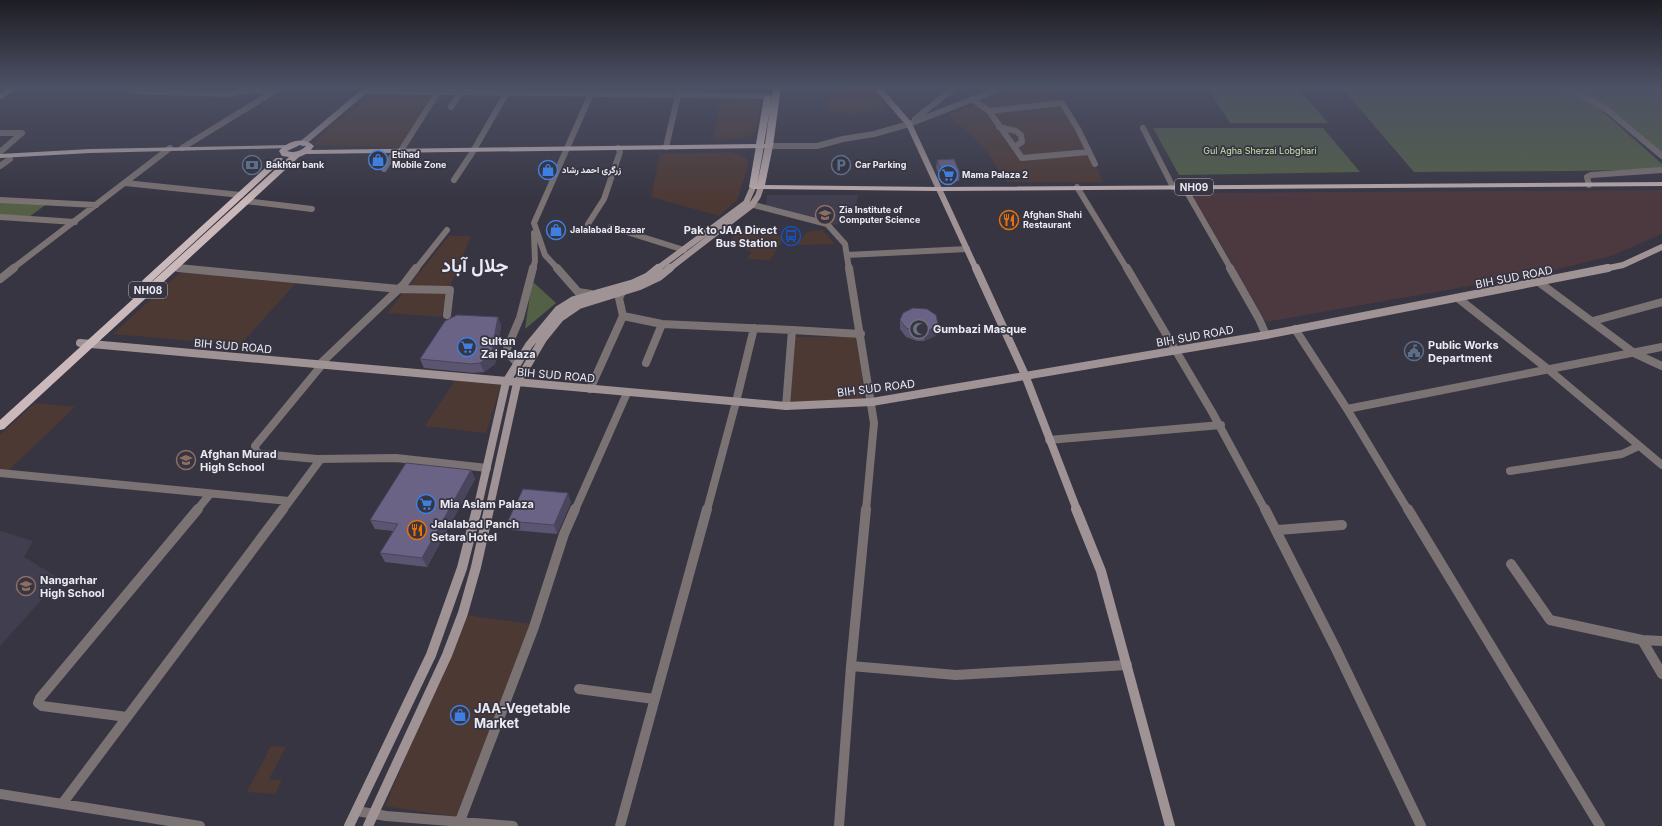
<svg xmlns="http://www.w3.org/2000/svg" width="1662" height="826" font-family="Inter,Vazirmatn,sans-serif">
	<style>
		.commercial { fill: #4d3934 }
		.industrial { fill: #4c383f }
		.built { fill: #413e50 }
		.green { fill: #546046 }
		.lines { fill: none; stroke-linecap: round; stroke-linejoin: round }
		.minor-far2 { stroke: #7b7273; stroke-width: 6 }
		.minor-far1 { stroke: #7b7273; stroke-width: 8 }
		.minor { stroke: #7b7273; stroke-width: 10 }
		.secondary-far2 { stroke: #a09395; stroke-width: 6 }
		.secondary-far1 { stroke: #a09395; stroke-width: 8 }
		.secondary { stroke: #a09395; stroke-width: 10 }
		.primary { fill: #bdadaf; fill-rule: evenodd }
		.trunk { fill: #cab8ba; fill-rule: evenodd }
		.wall { fill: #5b5572 }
		.shaded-wall { fill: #4a455d }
		.building { fill: #6a6385; stroke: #4a455d }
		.labels { text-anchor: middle; stroke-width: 3.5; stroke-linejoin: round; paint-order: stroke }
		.far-park-label { font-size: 9px; fill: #c8e4a9; stroke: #373542 }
		.far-poi-label { font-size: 9px; font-weight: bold; fill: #ebeaf2; stroke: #373542; text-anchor: start }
		.shield { fill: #373542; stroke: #b5b4bd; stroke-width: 1 }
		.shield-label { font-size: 10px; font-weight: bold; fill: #ebeaf2 }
		.poi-label { font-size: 11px; font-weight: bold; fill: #ebeaf2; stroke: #373542; text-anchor: start }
		.street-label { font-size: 11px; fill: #ebeaf2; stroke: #373542 }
		.near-poi-label { font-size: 13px; font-weight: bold; fill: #ebeaf2; stroke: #373542; text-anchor: start }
		.town-label { font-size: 19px; font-weight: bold; fill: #ebeaf2; stroke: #373542 }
	</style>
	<rect width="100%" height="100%" fill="#373542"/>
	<path class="commercial" d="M851 87H868L880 92 887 107 856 115 828 113 827 94Z
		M438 89 401 147 313 145 332 123 345 116 377 92Z
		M1057 89 1081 133 1103 182H1007L986 151 965 129 947 115 1017 90Z
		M721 96 761 97 756 132 744 138 713 140Z
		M731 152 746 158 748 164 738 199 719 216 651 197 660 154Z
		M754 228 785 237 770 260 748 259 751 252 729 241 740 230 750 232Z
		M822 230 835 244 796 245 807 232Z
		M449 236H471L448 292 441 317 387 313Z
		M182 271 297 282 240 345 113 334Z
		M791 337H861L863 401 786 405Z
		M455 380H472L501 385 486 433 425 426Z
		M35 403 75 407 6 473H0V435Z
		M465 615 532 624 456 817 385 806Z
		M271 746 286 747 269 779 282 780 275 794 247 792Z"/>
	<path class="industrial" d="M1662 190V233L1658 236 1611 256 1537 274 1266 322 1191 193Z"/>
	<path class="built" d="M767 195H858L853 223 831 225 766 207Z
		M0 531 33 541 24 557 57 577 45 596 0 646Z"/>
	<path class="green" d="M1207 87H1297L1328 123H1230Z
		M1341 87H1562L1599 108 1662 164V169L1572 171 1414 172Z
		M1570 87H1662V153Z
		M1153 128H1323L1360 172 1179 175Z
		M0 200 48 203 29 217 0 215Z
		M532 281 556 303 525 329Z"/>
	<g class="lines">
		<path class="minor-far2" d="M134 87 130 91 227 94 244 91 276 90
			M1566 87 1605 108 1662 156
			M364 91 768 96
			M972 99 989 111 1022 158 1089 152
			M451 107 461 92
			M989 111 1062 103 1078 129 1095 164
			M915 119 955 87
			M999 127 1016 131 1021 135 1022 142 1014 147
			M1143 128 1173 187
			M0 133H22L0 152
			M769 146H817L843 139 874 134 909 124 1004 87
			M666 147 680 87
			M182 148 281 87
			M400 152 440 89
			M0 166 10 159
			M384 169 395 152
			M454 180 472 153 510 87
			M125 183 241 195
			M1589 185 1587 177 1591 175 1662 170
			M1077 187 1127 269
			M1184 187 1231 269
			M0 200 96 205
			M245 201 312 209
			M746 203 827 224 845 244 849 269
			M0 217 75 222
			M588 224 604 199 620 152 618 148
			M611 227 684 250
			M847 255 967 249
			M173 268 189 269
			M12 269 170 148
			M416 269 447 230
			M533 269 535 261 534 233
			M558 269 545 255 534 223 594 87"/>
		<path class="minor-far1" d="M178 268 399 289 450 290 447 315
			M416 268 404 284 319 365 321 366 255 446 256 452 261 454 317 459 396 458 487 468
			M557 268 578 292 591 294 594 297
			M849 268 874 423 866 510
			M1127 268 1212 412 1265 510
			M1230 268 1259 319 1266 335
			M0 279 14 268
			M1540 283 1634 353 1662 366
			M622 292 619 298 623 316 662 324 792 330 786 406
			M1459 299 1549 370 1662 465
			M1593 321 1662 302
			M1295 329 1347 409 1408 510
			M792 330 861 334
			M517 363 506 351 520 318 533 268
			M646 363 662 324
			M590 389 623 316
			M1347 409 1662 347
			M1049 440 1221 425
			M1510 471 1622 454 1639 446
			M0 473 289 501
			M197 510 210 494
			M283 510 320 460 317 459
			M575 510 627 393
			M707 510 736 402 754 328"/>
		<path class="minor" d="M1265 509 1335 647 1421 826
			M1408 509 1600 826
			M1278 530 1342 525
			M1511 564 1550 620 1642 640
			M1662 641 1642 640 1662 674
			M851 666 956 675 1127 665
			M579 689 654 699
			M127 717 42 706 38 703 40 698 198 509
			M0 794 200 826
			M62 804 283 509
			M357 811 386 816 513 826
			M460 821 534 627 564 534 575 509
			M620 826 707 509
			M839 826 851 666 866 509"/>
		<path class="secondary-far2" d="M877 87 909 124 976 269
			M0 96 15 87
			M303 143 369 87
			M657 269 746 203 753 187
			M669 269 752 205 758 196 761 187
			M1604 269 1623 265 1662 247"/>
		<path class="secondary-far1" d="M976 268 1025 375 1077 510
			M80 343 786 406 872 402 1266 335 1608 268
			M477 510 506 382 529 345 558 310 574 300 634 283 647 277 658 268
			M489 510 517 383 543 339 560 318 579 305 640 286 659 277 670 268"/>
		<path class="secondary" d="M1076 509 1101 571 1170 826
			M349 826 431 655 462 568 477 509
			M368 826 447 655 463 613 476 567 489 509"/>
		<path class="primary" d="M760 144 764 146 757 185 765 146 769 144 773 146 765 185 938 187 1662 182V186L938 191 753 189 749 187 756 146Z
			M287 145 291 147 289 148 90 153 0 158V154L90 149Z"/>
		<path class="trunk" d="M773 87H781L773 146 769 148 306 154 299 157 4 429 0 430V420L289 157 282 156 279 151C287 141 304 136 314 146L311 150 756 144 764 97 768 95 772 97 764 144H765ZM300 145 306 146C300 152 294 153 287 151Z
			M276 158H282L283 160 150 283H144L142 281 144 279Z"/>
	</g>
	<path class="wall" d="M937 160 960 173 959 181 942 183 936 168Z
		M498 317 501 326 495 364 484 372 474 373 424 368 420 359Z
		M900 320 938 324 937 332 935 336 924 341H917L906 337 900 329Z
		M471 470 475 479 427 567 385 562 380 553 393 531 375 529 370 520Z
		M571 502 557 534 512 530 508 521Z"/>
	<path class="shaded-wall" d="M498 317 501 326 495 364 484 372 480 363Z
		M938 324 937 332 935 336 924 341 925 332Z
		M471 470 475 479 427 567 422 558Z
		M568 493 571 502 557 534 554 525Z"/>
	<path class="building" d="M954 159 960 173 943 174 937 160Z
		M913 308 927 309 936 315 938 324 935 327 925 332H918L906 328 900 320 903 313Z
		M457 315 498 317 491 355 480 363 471 364 420 359 445 321Z
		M406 463 471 470 422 558 380 553 398 524 370 520Z
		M523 489 568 493 554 525 508 521Z"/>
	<linearGradient id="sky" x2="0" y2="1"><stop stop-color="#1e1d24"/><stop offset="0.43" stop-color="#4d5165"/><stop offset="1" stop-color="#4d5165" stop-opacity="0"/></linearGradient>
	<rect width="1662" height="202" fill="url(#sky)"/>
	<defs>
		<symbol id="shop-ring" viewBox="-11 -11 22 22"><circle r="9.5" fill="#373542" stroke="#3f7fe0" stroke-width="1.5"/><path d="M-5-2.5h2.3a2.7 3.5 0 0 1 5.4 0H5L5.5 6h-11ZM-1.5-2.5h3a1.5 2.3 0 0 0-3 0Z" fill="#3f7fe0"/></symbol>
		<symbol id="bank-ring" viewBox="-11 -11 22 22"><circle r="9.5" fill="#373542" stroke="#5c6f8a" stroke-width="1.5"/><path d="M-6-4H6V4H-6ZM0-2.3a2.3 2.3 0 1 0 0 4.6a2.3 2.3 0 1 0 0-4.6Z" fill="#5c6f8a"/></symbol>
		<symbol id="parking-ring" viewBox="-11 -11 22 22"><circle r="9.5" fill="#373542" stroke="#5c6f8a" stroke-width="1.5"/><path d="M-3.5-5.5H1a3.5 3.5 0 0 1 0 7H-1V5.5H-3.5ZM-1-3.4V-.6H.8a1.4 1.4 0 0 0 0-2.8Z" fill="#5c6f8a"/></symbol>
		<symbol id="supermarket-ring" viewBox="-11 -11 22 22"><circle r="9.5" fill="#373542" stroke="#3f7fe0" stroke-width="1.5"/><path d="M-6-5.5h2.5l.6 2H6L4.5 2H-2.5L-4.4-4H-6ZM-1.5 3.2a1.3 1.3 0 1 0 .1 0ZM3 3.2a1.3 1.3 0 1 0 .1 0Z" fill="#3f7fe0"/></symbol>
		<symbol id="university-ring" viewBox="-11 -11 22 22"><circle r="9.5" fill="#373542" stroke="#8d6e63" stroke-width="1.5"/><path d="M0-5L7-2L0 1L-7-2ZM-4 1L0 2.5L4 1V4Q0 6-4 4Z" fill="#8d6e63"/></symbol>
		<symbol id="restaurant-ring" viewBox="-11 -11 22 22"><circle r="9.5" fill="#373542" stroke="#e8710a" stroke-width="1.5"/><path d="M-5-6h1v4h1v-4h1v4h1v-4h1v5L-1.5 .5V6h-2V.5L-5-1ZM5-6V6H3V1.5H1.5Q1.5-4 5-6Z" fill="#e8710a"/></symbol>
		<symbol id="bus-ring" viewBox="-11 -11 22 22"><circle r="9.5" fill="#373542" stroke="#1a4fb4" stroke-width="1.5"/><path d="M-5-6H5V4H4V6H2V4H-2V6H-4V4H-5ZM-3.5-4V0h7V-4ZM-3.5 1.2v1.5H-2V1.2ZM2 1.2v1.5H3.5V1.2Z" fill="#1a4fb4"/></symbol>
		<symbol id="mosque-ring" viewBox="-11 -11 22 22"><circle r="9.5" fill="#373542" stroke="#6b7280" stroke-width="1.5"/><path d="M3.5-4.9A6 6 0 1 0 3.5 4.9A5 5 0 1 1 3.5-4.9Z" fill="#6b7280"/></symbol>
		<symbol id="civic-ring" viewBox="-11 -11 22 22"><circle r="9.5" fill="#373542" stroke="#5c6f8a" stroke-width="1.5"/><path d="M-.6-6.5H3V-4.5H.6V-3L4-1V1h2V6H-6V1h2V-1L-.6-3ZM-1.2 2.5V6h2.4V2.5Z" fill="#5c6f8a"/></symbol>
		<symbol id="school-ring" viewBox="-11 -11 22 22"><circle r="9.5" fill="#373542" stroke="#8d6e63" stroke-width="1.5"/><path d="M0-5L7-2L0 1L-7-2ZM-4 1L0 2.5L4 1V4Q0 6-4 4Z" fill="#8d6e63"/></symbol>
	</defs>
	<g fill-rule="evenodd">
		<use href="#shop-ring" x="367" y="149" width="22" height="22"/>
		<use href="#bank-ring" x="241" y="154" width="22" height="22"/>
		<use href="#parking-ring" x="830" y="154" width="22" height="22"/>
		<use href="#shop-ring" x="537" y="159" width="22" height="22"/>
		<use href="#supermarket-ring" x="937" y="164" width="22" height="22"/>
		<use href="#university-ring" x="814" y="204" width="22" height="22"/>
		<use href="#restaurant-ring" x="998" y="209" width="22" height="22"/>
		<use href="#shop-ring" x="545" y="219" width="22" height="22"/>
		<use href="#bus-ring" x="780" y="225" width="22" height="22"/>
		<use href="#mosque-ring" x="908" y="318" width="22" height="22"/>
		<use href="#supermarket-ring" x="456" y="336" width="22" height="22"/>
		<use href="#civic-ring" x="1403" y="340" width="22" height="22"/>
		<use href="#school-ring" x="175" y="449" width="22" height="22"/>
		<use href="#supermarket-ring" x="415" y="493" width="22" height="22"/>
		<use href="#restaurant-ring" x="406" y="519" width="22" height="22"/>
		<use href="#school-ring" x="15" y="575" width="22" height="22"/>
		<use href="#shop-ring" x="449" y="704" width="22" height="22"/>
	</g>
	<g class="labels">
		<g class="far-park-label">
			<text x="1260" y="154">Gul Agha Sherzai Lobghari</text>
		</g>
		<g class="far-poi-label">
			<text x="392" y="158">Etihad<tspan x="392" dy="10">Mobile Zone</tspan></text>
			<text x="266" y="168">Bakhtar bank</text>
			<text x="855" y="168">Car Parking</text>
			<text x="562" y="173">زرگری احمد رشاد</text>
			<text x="962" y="178">Mama Palaza 2</text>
			<text x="839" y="213">Zia Institute of<tspan x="839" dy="10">Computer Science</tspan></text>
			<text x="1023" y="218">Afghan Shahi<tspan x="1023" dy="10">Restaurant</tspan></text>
			<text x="570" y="233">Jalalabad Bazaar</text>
		</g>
		<g class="shield">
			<rect x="1175" y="179" width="38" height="16" rx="3"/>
			<rect x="129" y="282" width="38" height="16" rx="3"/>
		</g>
		<g class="shield-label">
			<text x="1194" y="191">NH09</text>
			<text x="148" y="294">NH08</text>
		</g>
		<g class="poi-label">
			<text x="777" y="234" text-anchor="end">Pak to JAA Direct<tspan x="777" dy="13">Bus Station</tspan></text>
			<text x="933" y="333">Gumbazi Masque</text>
			<text x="481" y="345">Sultan<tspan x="481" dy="13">Zai Palaza</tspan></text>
			<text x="1428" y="349">Public Works<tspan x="1428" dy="13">Department</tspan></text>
			<text x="200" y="458">Afghan Murad<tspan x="200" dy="13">High School</tspan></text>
			<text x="440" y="508">Mia Aslam Palaza</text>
			<text x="431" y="528">Jalalabad Panch<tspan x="431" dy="13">Setara Hotel</tspan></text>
			<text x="40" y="584">Nangarhar<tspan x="40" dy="13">High School</tspan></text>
		</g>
		<g class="street-label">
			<text transform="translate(1514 277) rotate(-11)" y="4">BIH SUD ROAD</text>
			<text transform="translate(1195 336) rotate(-10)" y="4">BIH SUD ROAD</text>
			<text transform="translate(233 346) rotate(5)" y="4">BIH SUD ROAD</text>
			<text transform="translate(556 375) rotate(5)" y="4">BIH SUD ROAD</text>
			<text transform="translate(876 388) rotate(-7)" y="4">BIH SUD ROAD</text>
		</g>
		<g class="near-poi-label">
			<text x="474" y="713">JAA-Vegetable<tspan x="474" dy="15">Market</tspan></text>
		</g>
		<g class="town-label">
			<text x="475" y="272">جلال آباد</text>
		</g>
	</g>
</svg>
